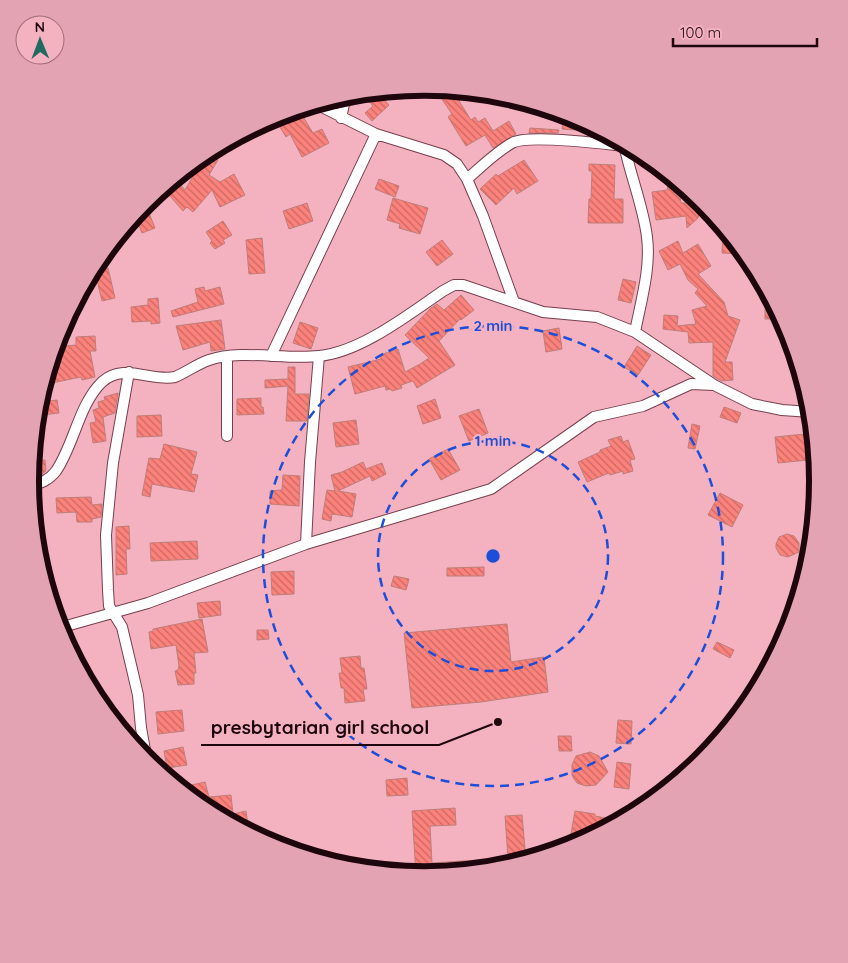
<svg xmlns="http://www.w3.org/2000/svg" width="848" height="963" font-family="Quicksand,sans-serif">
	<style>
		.building { fill: url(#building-back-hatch); stroke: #be7e79 }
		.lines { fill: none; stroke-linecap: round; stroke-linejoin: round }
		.minor-casing { stroke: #773f4d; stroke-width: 12 }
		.minor { stroke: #fff; stroke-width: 10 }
		.ring { fill: none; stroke: #1d4ed8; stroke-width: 2.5; stroke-dasharray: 9 6 }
		.rim { fill: none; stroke: #1d070d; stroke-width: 6 }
		.centre { fill: #1d4ed8; stroke: #f4b1c0; stroke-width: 2.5 }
		.ring-label { font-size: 15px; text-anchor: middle; font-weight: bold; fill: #1d4ed8; stroke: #f4b1c0; stroke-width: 4.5; stroke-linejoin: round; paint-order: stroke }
		.leader { fill: none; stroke: #1d070d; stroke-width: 2 }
		.callout-dot { fill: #1d070d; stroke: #f4b1c0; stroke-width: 2 }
		.callout-label { font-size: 19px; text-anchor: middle; font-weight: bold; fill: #1d070d; stroke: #f4b1c0; stroke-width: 4.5; stroke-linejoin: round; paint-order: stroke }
	</style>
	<defs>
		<pattern id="building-back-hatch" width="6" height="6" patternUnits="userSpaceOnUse" patternTransform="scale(1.25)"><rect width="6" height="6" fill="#fc827c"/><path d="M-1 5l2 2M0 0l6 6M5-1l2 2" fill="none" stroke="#cb6864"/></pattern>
	</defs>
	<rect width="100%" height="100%" fill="#f4b1c0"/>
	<path class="building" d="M435 89 457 91 463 99 459 101 471 120 475 117 478 122 485 118 493 131 509 121 516 134 493 148 485 135 466 146 448 117 452 114Z
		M375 92H377L389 105 372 121 365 113 373 106 368 100Z
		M299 110 313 133 322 129 329 143 302 157 290 134 286 137 275 119 281 115Z
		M564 114 576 118 575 130 562 129Z
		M530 128 559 130 558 133H529Z
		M207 153 218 160 209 175 220 182 234 174 245 195 220 207 212 190 193 212 187 207 183 211 163 188 175 178 185 190 199 166 194 163Z
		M524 160 538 181 517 194 514 188 496 205 480 189 496 174 498 176Z
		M589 164 615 165 614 199H623V223H588L589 199H591L592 171H589Z
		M670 176 678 183 681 203 702 202 698 218 687 228 686 216 656 220 652 192 667 190Z
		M379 179 399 186 395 197 375 189Z
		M393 198 428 208 420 234 399 228 400 224 387 220Z
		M145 203 155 228 142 233 135 216Z
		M307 203 313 221 289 229 283 211Z
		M223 221 232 235 223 240 225 243 215 249 210 243 212 241 206 232Z
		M723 228 731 237 744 254 722 253Z
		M262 238 265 273 249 274 246 240Z
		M442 240 453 254 437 266 426 252Z
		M678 241 683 253 698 244 711 266 698 274 724 302 728 316 740 320 725 362H732L733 380 721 381 713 376V342L689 343 688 332 663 329 664 315 678 316 677 326 696 324 692 310 707 306 695 293 698 289 688 280 680 264 668 270 659 251Z
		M108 268 115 298 102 301 97 280 86 281 91 272Z
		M623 279 636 282 631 303 618 300Z
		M204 287 205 291 220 287 224 304 173 317 171 311 198 302 195 289Z
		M461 295 474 310 461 320 460 319 439 341 455 365 417 388 413 381 401 385 402 388 392 391 391 389 386 390 385 386 355 394 348 367 381 359 380 355 398 349 405 372 420 364 429 358 405 335 431 308 437 304 444 310Z
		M158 298 160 323 151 324V321L132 322 131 307 148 305V299Z
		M765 309H776L782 319H765Z
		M221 320 225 349 211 351 210 342 183 350 176 326Z
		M300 322 318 328 311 349 293 343Z
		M559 328 562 349 546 352 543 331Z
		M95 336 96 351H90L95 377 82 380 81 377 47 384 46 378 55 347 76 345V337Z
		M637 346 651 355 638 375 624 367Z
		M288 367H295V394H309L307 421H286L288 386 265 388V380L288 379Z
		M118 393 115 413 103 417 106 441 93 443 90 423 96 422 93 410 99 408 98 402 105 400 104 397Z
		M261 398V407H263L264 414 237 415V399Z
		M435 399 441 418 423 424 417 406Z
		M57 400 59 413 42 415 41 402Z
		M724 407 741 413 737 423 720 417Z
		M479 409 488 433 469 441 459 416Z
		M161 415 162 436 137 437V416Z
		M356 420 359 444 336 447 333 423Z
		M692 424 700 426 695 449 688 448Z
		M805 434 808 460 778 463 775 437Z
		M621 436 623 442 628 440 635 459 630 460 633 471 623 474V471L610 475 609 473 587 482 578 462 600 452V450L611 446 608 440Z
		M164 444 197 452 191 474 198 475 194 492 152 484 150 497 142 495 149 458 160 459Z
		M448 449 460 470 441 480 429 459Z
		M45 460 46 471 39 476 30 477 32 461Z
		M363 462 366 469 382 463 386 474 372 481 370 476 338 491 356 494 352 517 332 514 331 521 322 519 327 490 335 491 331 475 342 472Z
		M283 475 300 476 299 506 270 504V491L282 490Z
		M720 493 743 505 732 527 708 515Z
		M91 497 92 505 102 504 101 517 92 519V522H77L76 512 57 513 56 498Z
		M129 526 130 549H126L127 574 116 575V527Z
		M787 534 794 536 799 543V552L788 557 780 555 776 548V544L779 537Z
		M197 541 198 559 151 561 150 543Z
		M51 565 55 602 51 603 40 567Z
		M484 567V576H447V568Z
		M294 571V594L272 595 271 572Z
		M394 576 409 579 406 590 391 586Z
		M220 601 221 615 199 618 197 603Z
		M202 619 208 652 194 653 196 673H194V684L178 685 175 671 178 670 179 666 176 645 151 649 149 632 153 631V629Z
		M507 624 511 662 544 657 548 692 481 702 412 708 404 633Z
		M257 630H268L269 639 257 640Z
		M717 642 734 650 730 658 713 649Z
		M360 656 361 668H364L367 689H363L365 701 345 703 344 688H341L339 673H342L340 658Z
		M182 710 184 731 158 734 156 712Z
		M618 720 632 721 631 744 616 743Z
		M558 736H571L572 751H559Z
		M183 747 187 765 167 768 164 751Z
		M590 752 599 756 608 772 596 785 586 786 577 783 574 779 572 775V765L576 756Z
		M617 762 631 764 629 789 614 787Z
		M407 778 408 795 387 796 386 780Z
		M205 782 209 797 231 795 233 814 246 811 249 833 205 809 189 796 187 786Z
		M455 808 456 825 430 826 432 863 508 858 505 816 522 815 526 860 501 868 424 876 416 875 412 811Z
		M575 811 595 814V816L621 821 583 841 570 839Z"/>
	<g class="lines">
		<defs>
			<path id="minor" d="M316 104 376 134 444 155 457 164 467 179 483 216 514 302
				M341 118 346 95
				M624 144C630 175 643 205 647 237 651 268 641 301 635 332
				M467 179C481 167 496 152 512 143 528 134 604 144 625 146
				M271 356 376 134
				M129 372 113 463 106 535 108 590 109 606 122 627 131 665 138 695 141 728 147 761
				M227 436V356
				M30 484C40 485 50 479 56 471 74 445 79 404 102 382 124 362 150 382 175 377 187 372 197 364 209 360 242 349 285 360 319 356 361 352 409 314 443 291L454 285H463L543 312 597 317 635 332 714 385 752 404 782 410 811 412
				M306 544 310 462 319 356
				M59 628 148 603 306 544 491 489 594 417 643 406 691 384 714 385"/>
		</defs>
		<use href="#minor" class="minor-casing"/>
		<use href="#minor" class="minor"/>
	</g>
	<g class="ring">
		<circle cx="493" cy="556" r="115"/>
		<circle cx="493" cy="556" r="230"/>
	</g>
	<path d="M0 0H848V963H0ZM39 481a385 385 0 1 1 770 0a385 385 0 1 1-770 0Z" fill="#e3a3b2" fill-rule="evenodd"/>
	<path class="rim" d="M39 481a385 385 0 1 1 770 0a385 385 0 1 1-770 0Z"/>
	<circle cx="493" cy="556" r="8" class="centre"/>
	<g class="ring-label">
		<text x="493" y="331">2 min</text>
		<text x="493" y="446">1 min</text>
	</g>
	<path class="leader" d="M498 722L439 745H201"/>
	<circle class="callout-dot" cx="498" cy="722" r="5"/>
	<g class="callout-label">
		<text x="320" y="734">presbytarian girl school</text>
	</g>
	<g transform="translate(40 40) rotate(359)"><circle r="24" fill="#f4b1c0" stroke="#9e6d78"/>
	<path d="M0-4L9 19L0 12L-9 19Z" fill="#206a61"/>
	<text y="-8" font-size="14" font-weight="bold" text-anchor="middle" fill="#1d070d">N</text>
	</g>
	<path d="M673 38v8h144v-8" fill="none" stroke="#1d070d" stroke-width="2.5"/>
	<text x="680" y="38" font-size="15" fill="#1d070d" stroke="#f4b1c0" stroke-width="4" paint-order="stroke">100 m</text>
</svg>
